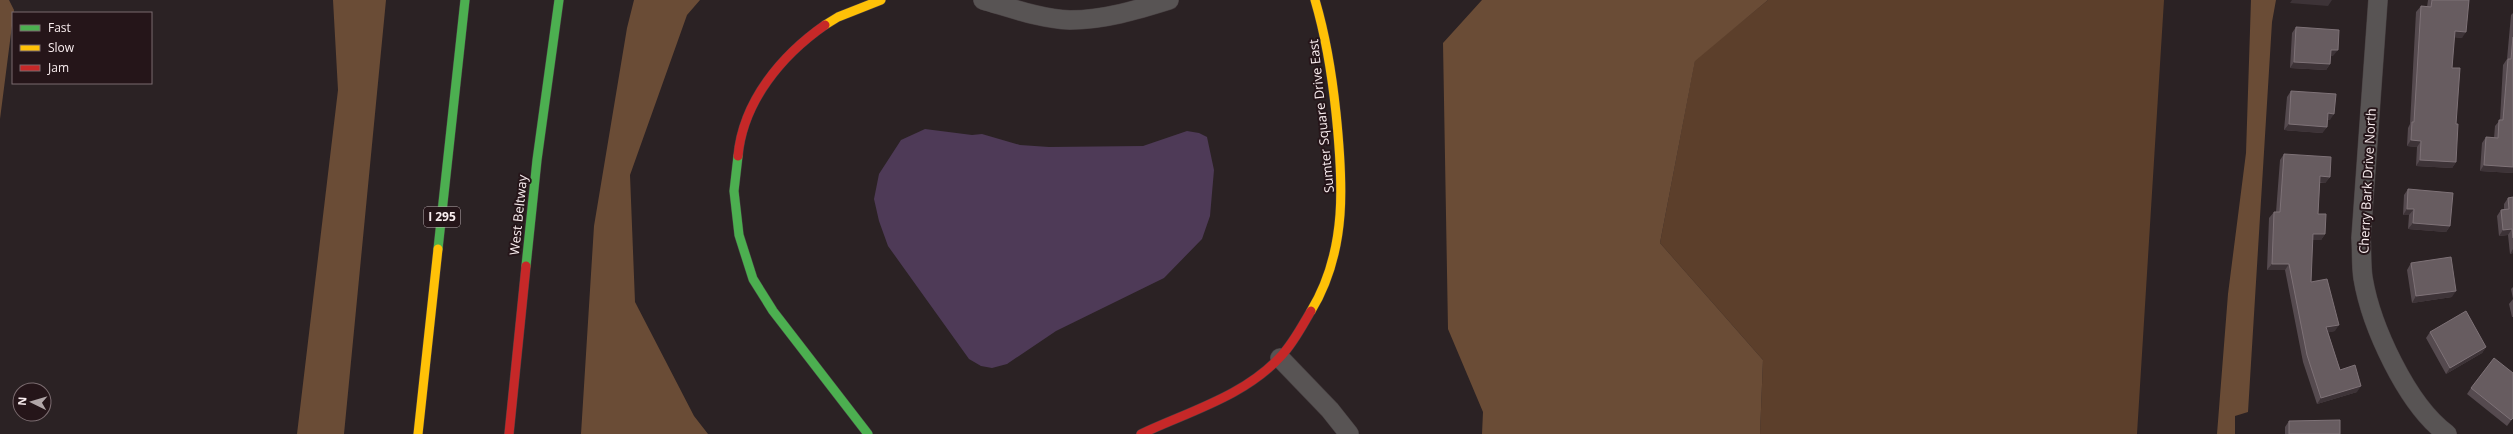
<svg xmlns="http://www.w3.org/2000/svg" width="2513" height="434" font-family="'Open Sans',sans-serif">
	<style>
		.green { fill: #5c3f2b }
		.forest { fill: #6a4c36 }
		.water { fill: #4e3a57 }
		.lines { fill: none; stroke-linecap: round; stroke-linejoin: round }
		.street-casing { stroke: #473f41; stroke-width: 20 }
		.fast-casing { stroke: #473f41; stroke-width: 10 }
		.slow-casing { stroke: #473f41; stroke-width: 10 }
		.jam-casing { stroke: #473f41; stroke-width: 10 }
		.street { stroke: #585454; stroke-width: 19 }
		.fast { stroke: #4caf50; stroke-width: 9 }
		.slow { stroke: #ffc107; stroke-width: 9 }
		.jam { stroke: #c62828; stroke-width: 9 }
		.wall { fill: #554a4f }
		.shaded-wall { fill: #3d3337 }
		.building { fill: #675c60; stroke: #7e7277 }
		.labels { text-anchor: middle; stroke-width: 4; stroke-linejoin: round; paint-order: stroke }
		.shield { fill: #251519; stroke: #b9acaf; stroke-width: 1 }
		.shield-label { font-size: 12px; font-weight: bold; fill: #f9edef }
		.street-label { font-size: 13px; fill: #f9edef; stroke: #251519 }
	</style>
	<rect width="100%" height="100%" fill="#2b2224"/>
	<path class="green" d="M1768 0H2164L2137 434H1760L1763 360 1660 243 1695 60Z"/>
	<path class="forest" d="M0 0H9L14 10 0 119Z
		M333 0H386L344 434H297L338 90Z
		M634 0H700L687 15 630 175 635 302 694 416 708 434H581L594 226 627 28Z
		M1482 0H1768L1695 61 1660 243 1763 360 1760 434H1482L1483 412 1448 329 1443 43Z
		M2251 0H2276L2272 22 2248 412 2235 416V434H2217L2228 294 2246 153Z"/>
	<path class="water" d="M925 129 972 135 982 134 1020 145 1049 147 1143 146 1187 131 1199 133 1207 137 1214 170 1210 216 1202 239 1164 278 1056 331 1007 364 992 368 981 366 969 359 888 246 879 221 874 199 879 174 901 140Z"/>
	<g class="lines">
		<defs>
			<path id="street" d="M983 0C1011 8 1041 19 1070 20 1104 20 1137 10 1169 0
				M2378 0 2361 238C2362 251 2361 265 2363 278 2371 326 2407 405 2447 434
				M1280 358 1330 410 1349 434"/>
			<path id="fast" d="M738 156 734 191 739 235 753 279 773 311 868 434
				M438 249 465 0
				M526 266 537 160 559 0"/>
			<path id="slow" d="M825 25 838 17 881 0
				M1311 311C1348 250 1343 181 1336 113 1332 75 1326 37 1315 0
				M418 434 438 249"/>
			<path id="jam" d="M738 156C743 101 782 55 825 25
				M509 434 526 266
				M1141 434C1190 411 1245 396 1282 355 1294 342 1302 326 1311 311"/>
		</defs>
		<use href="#street" class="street-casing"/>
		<use href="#fast" class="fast-casing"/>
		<use href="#slow" class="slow-casing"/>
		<use href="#jam" class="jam-casing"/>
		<use href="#street" class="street"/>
		<use href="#fast" class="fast"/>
		<use href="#slow" class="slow"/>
		<use href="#jam" class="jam"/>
	</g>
	<path class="wall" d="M2428 0H2469L2462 38 2454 37 2452 68 2456 124V162L2452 168 2416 166 2417 147 2407 146 2408 128 2410 124 2416 12 2421 6 2427 7Z
		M2513 13V173L2480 171 2482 143 2486 137 2494 138 2495 126 2500 120 2503 65 2507 59 2511 15Z
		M2296 27 2333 56H2331L2330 64 2326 70 2290 68 2292 33Z
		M2291 91 2330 120H2327V127L2322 133 2284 130 2287 97Z
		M2284 154 2330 177 2325 183H2320L2318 214 2325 234 2321 240H2312L2311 282 2335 331 2328 332 2340 370 2357 392 2317 404 2303 362 2285 270H2267L2269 218 2274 212H2276L2280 160Z
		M2408 189 2450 226 2446 232 2408 229 2409 215H2403L2404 195Z
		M2513 197V253L2510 254 2508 235 2499 236 2497 216 2501 210 2504 209V204L2508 198Z
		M2411 263 2452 297 2412 303 2407 270Z
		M2513 287V299L2511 289Z
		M2513 299V317H2512L2509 304Z
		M2430 332 2486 347 2482 353 2446 374 2426 338Z
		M2513 373V418L2507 426 2467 394 2471 388Z
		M2289 421 2340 434H2285V427Z"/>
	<path class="shaded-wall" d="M2292 0H2332L2328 6 2290 3Z
		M2455 31 2466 32 2462 38 2451 37Z
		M2331 50H2338L2333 56H2327Z
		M2294 62 2330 64 2326 70 2290 68Z
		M2328 113 2334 114 2330 120 2323 119Z
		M2289 124 2327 127 2322 133 2284 130Z
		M2411 140 2421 141 2417 147 2407 146Z
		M2420 160 2456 162 2452 168 2416 166Z
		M2484 165 2513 167V173L2480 171Z
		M2320 176 2330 177 2325 183 2316 182Z
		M2407 209H2414L2409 215H2403Z
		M2413 223 2450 226 2446 232 2408 229Z
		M2512 229 2508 235 2499 236 2503 230Z
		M2313 234H2325L2321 240H2308Z
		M2513 249V253L2510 254Z
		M2272 264H2289L2285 270H2267Z
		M2456 291 2452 297 2412 303 2416 296Z
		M2339 325 2335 331 2322 334 2326 327Z
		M2486 347 2482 353 2446 374 2450 368Z
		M2361 386 2357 392 2317 404 2321 398Z"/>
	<path class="building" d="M2432 0H2469L2466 32 2455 31 2452 68H2460L2456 124H2458L2456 162 2420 160 2421 141 2411 140 2412 122H2414L2421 6 2431 7Z
		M2296 27 2339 30 2338 50H2331L2330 64 2294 62Z
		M2513 37V167L2484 165 2486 137 2498 138 2499 120H2503L2508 59H2511Z
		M2291 91 2336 94 2334 114 2328 113 2327 127 2289 124Z
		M2284 154 2331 157 2330 177 2320 176 2318 214H2326L2325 234H2313L2311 282 2327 279 2339 325 2326 327 2340 370 2355 365 2361 386 2321 398 2307 355 2289 264H2272L2274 212H2280Z
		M2408 189 2453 193 2450 226 2413 223 2414 209H2407Z
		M2513 197V238L2512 229 2503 230 2501 210 2509 209 2508 198Z
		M2451 257 2456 291 2416 296 2411 263Z
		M2466 311 2486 347 2450 368 2430 332Z
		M2494 358 2513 373V418L2511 420 2471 388Z
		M2340 420V434H2289V421Z"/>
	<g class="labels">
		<rect class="shield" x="424" y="207" width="36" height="20" rx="3"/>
		<g class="shield-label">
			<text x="442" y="221">I 295</text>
		</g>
		<g class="street-label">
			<text transform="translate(1321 116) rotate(-96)" y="5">Sumter Square Drive East</text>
			<text transform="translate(2367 181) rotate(-87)" y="5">Cherry Bark Drive North</text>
			<text transform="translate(518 215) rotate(-84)" y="5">West Beltway</text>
		</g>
	</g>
	<rect x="12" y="12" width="140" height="72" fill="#251519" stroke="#7a6b6f"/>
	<rect x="20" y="25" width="20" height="6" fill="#4caf50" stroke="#7a6b6f"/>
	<text x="48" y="32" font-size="12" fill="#f9edef">Fast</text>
	<rect x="20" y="45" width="20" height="6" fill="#ffc107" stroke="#7a6b6f"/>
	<text x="48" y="52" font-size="12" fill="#f9edef">Slow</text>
	<rect x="20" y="65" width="20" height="6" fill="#c62828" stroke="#7a6b6f"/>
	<text x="48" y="72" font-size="12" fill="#f9edef">Jam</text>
	<g transform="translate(32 402) rotate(275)"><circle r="19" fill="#251519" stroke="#7a6b6f"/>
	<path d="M0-3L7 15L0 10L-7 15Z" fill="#b1a6a8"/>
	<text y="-6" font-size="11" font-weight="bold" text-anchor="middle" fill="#f9edef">N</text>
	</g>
</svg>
